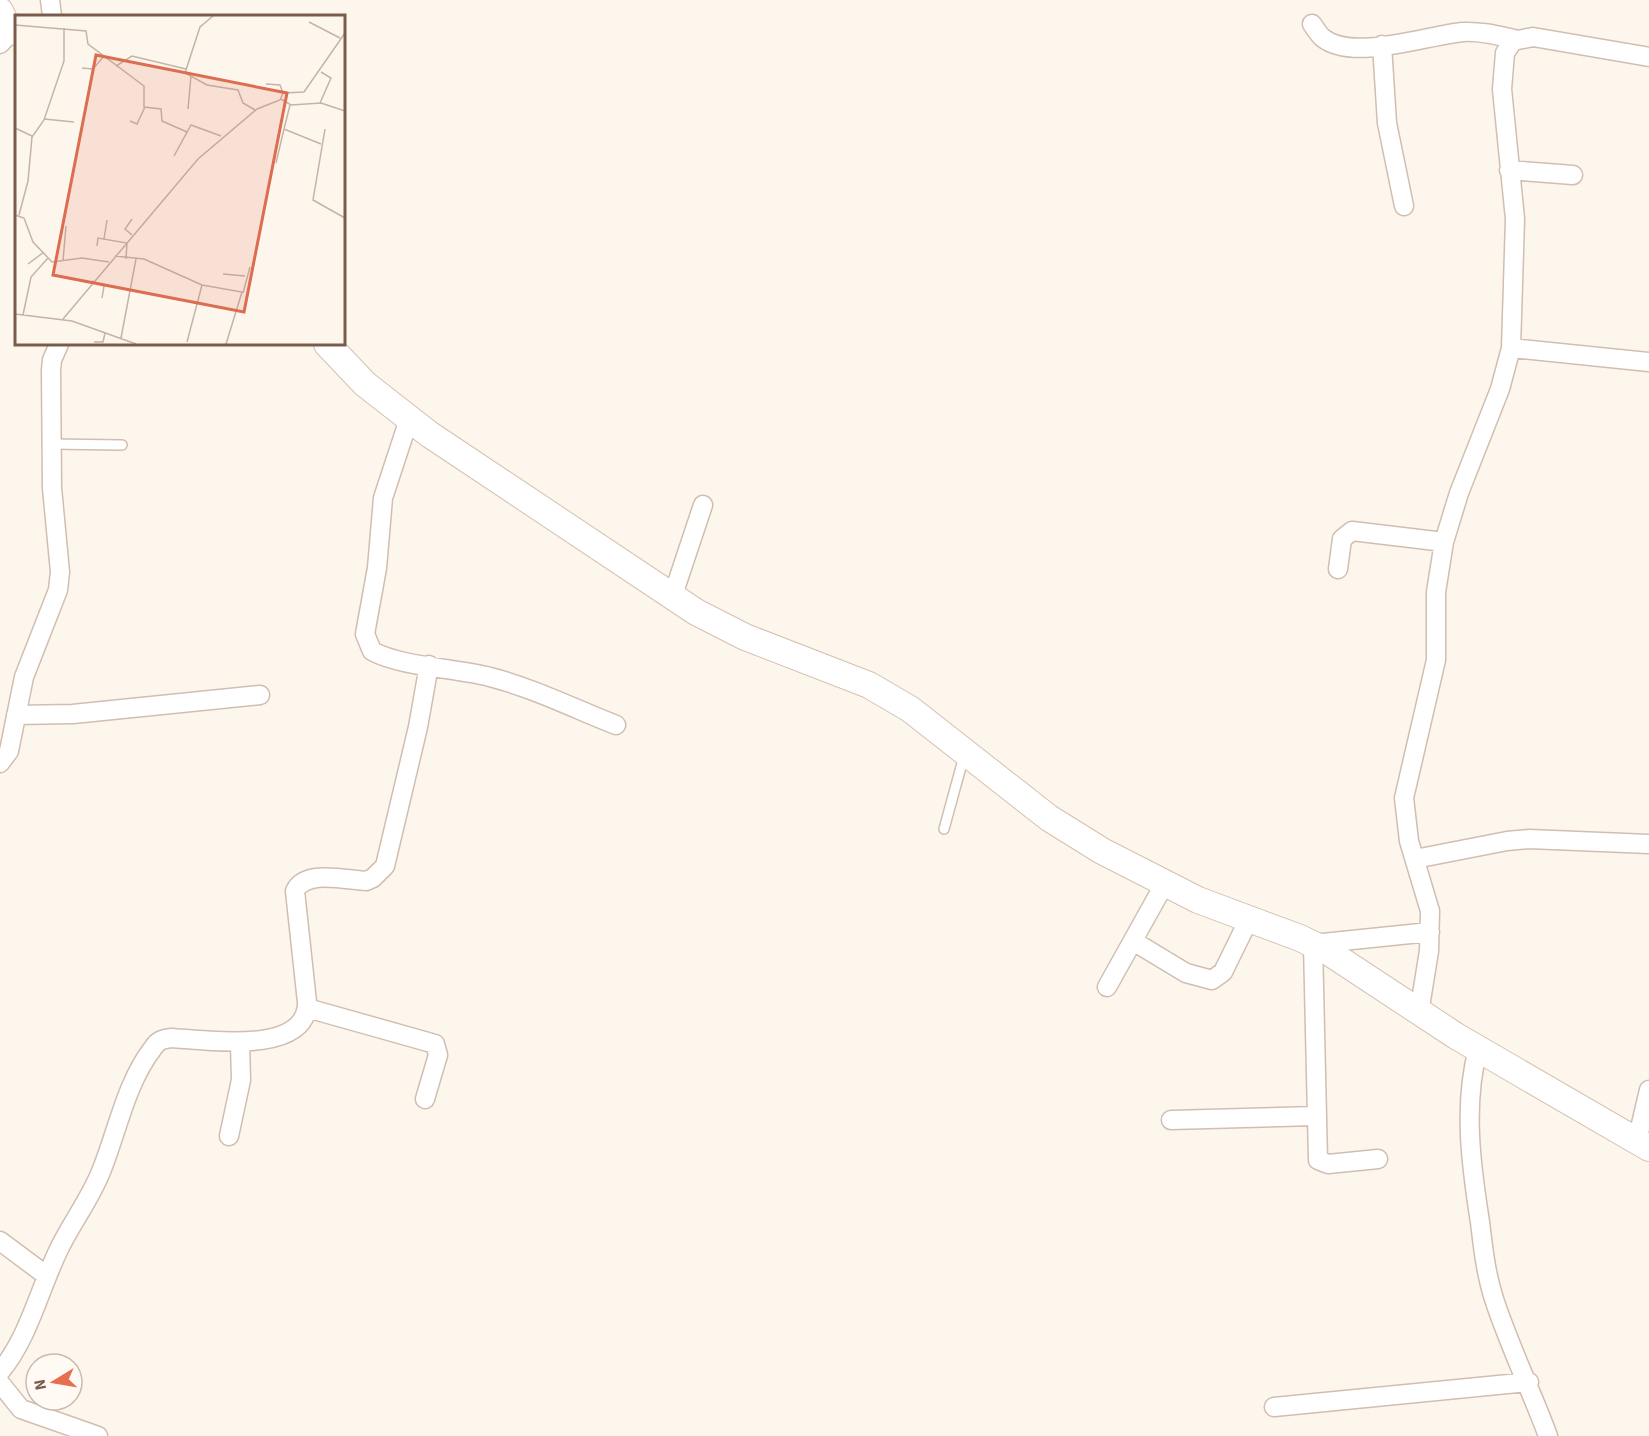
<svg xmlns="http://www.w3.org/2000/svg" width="1649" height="1436" font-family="'Source Sans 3',sans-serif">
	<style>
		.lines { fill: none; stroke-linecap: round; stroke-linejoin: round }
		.lane-casing { stroke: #d1beb0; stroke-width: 12 }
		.street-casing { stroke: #d1beb0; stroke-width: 21 }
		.secondary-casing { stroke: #d6c0b0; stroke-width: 28 }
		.lane { stroke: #fff; stroke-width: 9 }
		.street { stroke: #fff; stroke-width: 18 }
		.secondary { stroke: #fff; stroke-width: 26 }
		.inset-road { fill: none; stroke: #c5b3a7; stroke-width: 1.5 }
		.view { fill: #dc6d51; fill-opacity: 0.15; stroke: #dc6d51; stroke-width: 3 }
		.inset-edge { fill: none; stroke: #7a5c4d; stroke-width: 3 }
	</style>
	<rect width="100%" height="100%" fill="#fdf6ec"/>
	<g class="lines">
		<defs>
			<path id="lane" d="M51 444 122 445
				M944 829 964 756"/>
			<path id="street" d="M50 0 52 16
				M1312 24C1315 28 1319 35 1323 38 1353 62 1428 35 1463 32 1482 31 1500 36 1518 40
				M0 44 12 31
				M1382 45 1387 123 1404 206
				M1509 170 1573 175
				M1511 348 1649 362
				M409 419 383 498 377 568 365 634 372 651C402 667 455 668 490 677 533 688 575 709 616 725
				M1338 569 1342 539 1352 531 1444 542
				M672 598 703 505
				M16 715 73 714 260 695
				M0 763 9 751 24 677 58 590 60 572 52 488 51 370 52 360 59 344
				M1415 859 1507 841 1529 839 1649 844
				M1133 941 1186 973 1212 980 1223 972 1249 919
				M1107 987 1165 883
				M307 1008 435 1044 438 1055 425 1099
				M1419 1013 1429 951 1430 911 1409 841 1404 798 1436 660V592L1444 542 1459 493 1500 389 1511 348 1515 219 1502 89 1505 53 1513 41 1533 37 1649 57
				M1478 1049C1463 1105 1471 1165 1480 1222 1483 1248 1486 1274 1494 1299 1509 1345 1531 1390 1548 1436
				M1171 1120 1316 1116
				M229 1136 241 1080 240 1043
				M1637 1141 1649 1090
				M1378 1159 1328 1164 1318 1160 1313 944 1430 932
				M0 1241 47 1276
				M0 1372C29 1337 39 1290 59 1249 72 1222 91 1198 102 1169 118 1129 126 1083 153 1048 158 1040 163 1039 172 1038 204 1040 309 1056 307 1002L295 891C305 869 346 880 366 881L373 878 385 866 418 727 429 665
				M0 1383 21 1409 98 1436
				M1274 1407 1529 1382"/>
			<path id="secondary" d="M0 11 8 28 16 32
				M327 344 365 384 429 434 696 612 745 637 869 685 910 709 1049 818 1102 851 1198 900 1300 938 1327 951 1456 1036 1649 1148"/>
		</defs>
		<use href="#lane" class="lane-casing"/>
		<use href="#street" class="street-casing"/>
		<use href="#secondary" class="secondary-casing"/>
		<use href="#lane" class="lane"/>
		<use href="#street" class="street"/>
		<use href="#secondary" class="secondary"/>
	</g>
	<g transform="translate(15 15)">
		<rect width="330" height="330" fill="#fdf6ec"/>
		<path class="inset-road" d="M198 1 185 12 170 58 192 70 223 75 228 88 240 95M294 7 325 23M0 10 71 16 73 29 129 71V92L146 94 147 106 172 117M101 51 117 41 171 54M67 53 78 54 89 41M251 69 265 70 268 78M266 84 276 90 306 88 330 96M305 88 316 63 306 57M173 94 176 61M29 104 59 107M115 106 122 109 130 92M0 113 17 121M269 114 275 90M310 114 298 185 330 203M159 141 176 110 206 121M261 148 269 114 306 129M0 200 9 203 18 227 37 247 67 243 94 247M4 200 13 166 17 122 29 105 49 46V13M117 220 110 214 117 204M89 224 92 205M82 231 83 223 112 228 111 244M100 241 129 244 187 270 227 277 211 329M48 246 51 211M13 249 29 237M208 259 230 261M77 266 89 271 87 283M228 278 235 252M0 299 57 306 121 329M8 300 16 262 33 243M48 304 183 144 242 94 265 85 268 78 289 77 330 18M106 323 121 244M79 327H88L90 318M172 327 187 270"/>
		<path class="view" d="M81 40 272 78 229 297 38 260Z"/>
		<rect width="330" height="330" class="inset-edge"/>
	</g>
	<g transform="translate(54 1382) rotate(259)"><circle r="28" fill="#fffaf3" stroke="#cabbb1" stroke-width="1.5"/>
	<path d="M0-4.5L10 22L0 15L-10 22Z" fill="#e76f51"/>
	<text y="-9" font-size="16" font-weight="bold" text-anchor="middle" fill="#7a5c4d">N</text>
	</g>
</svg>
